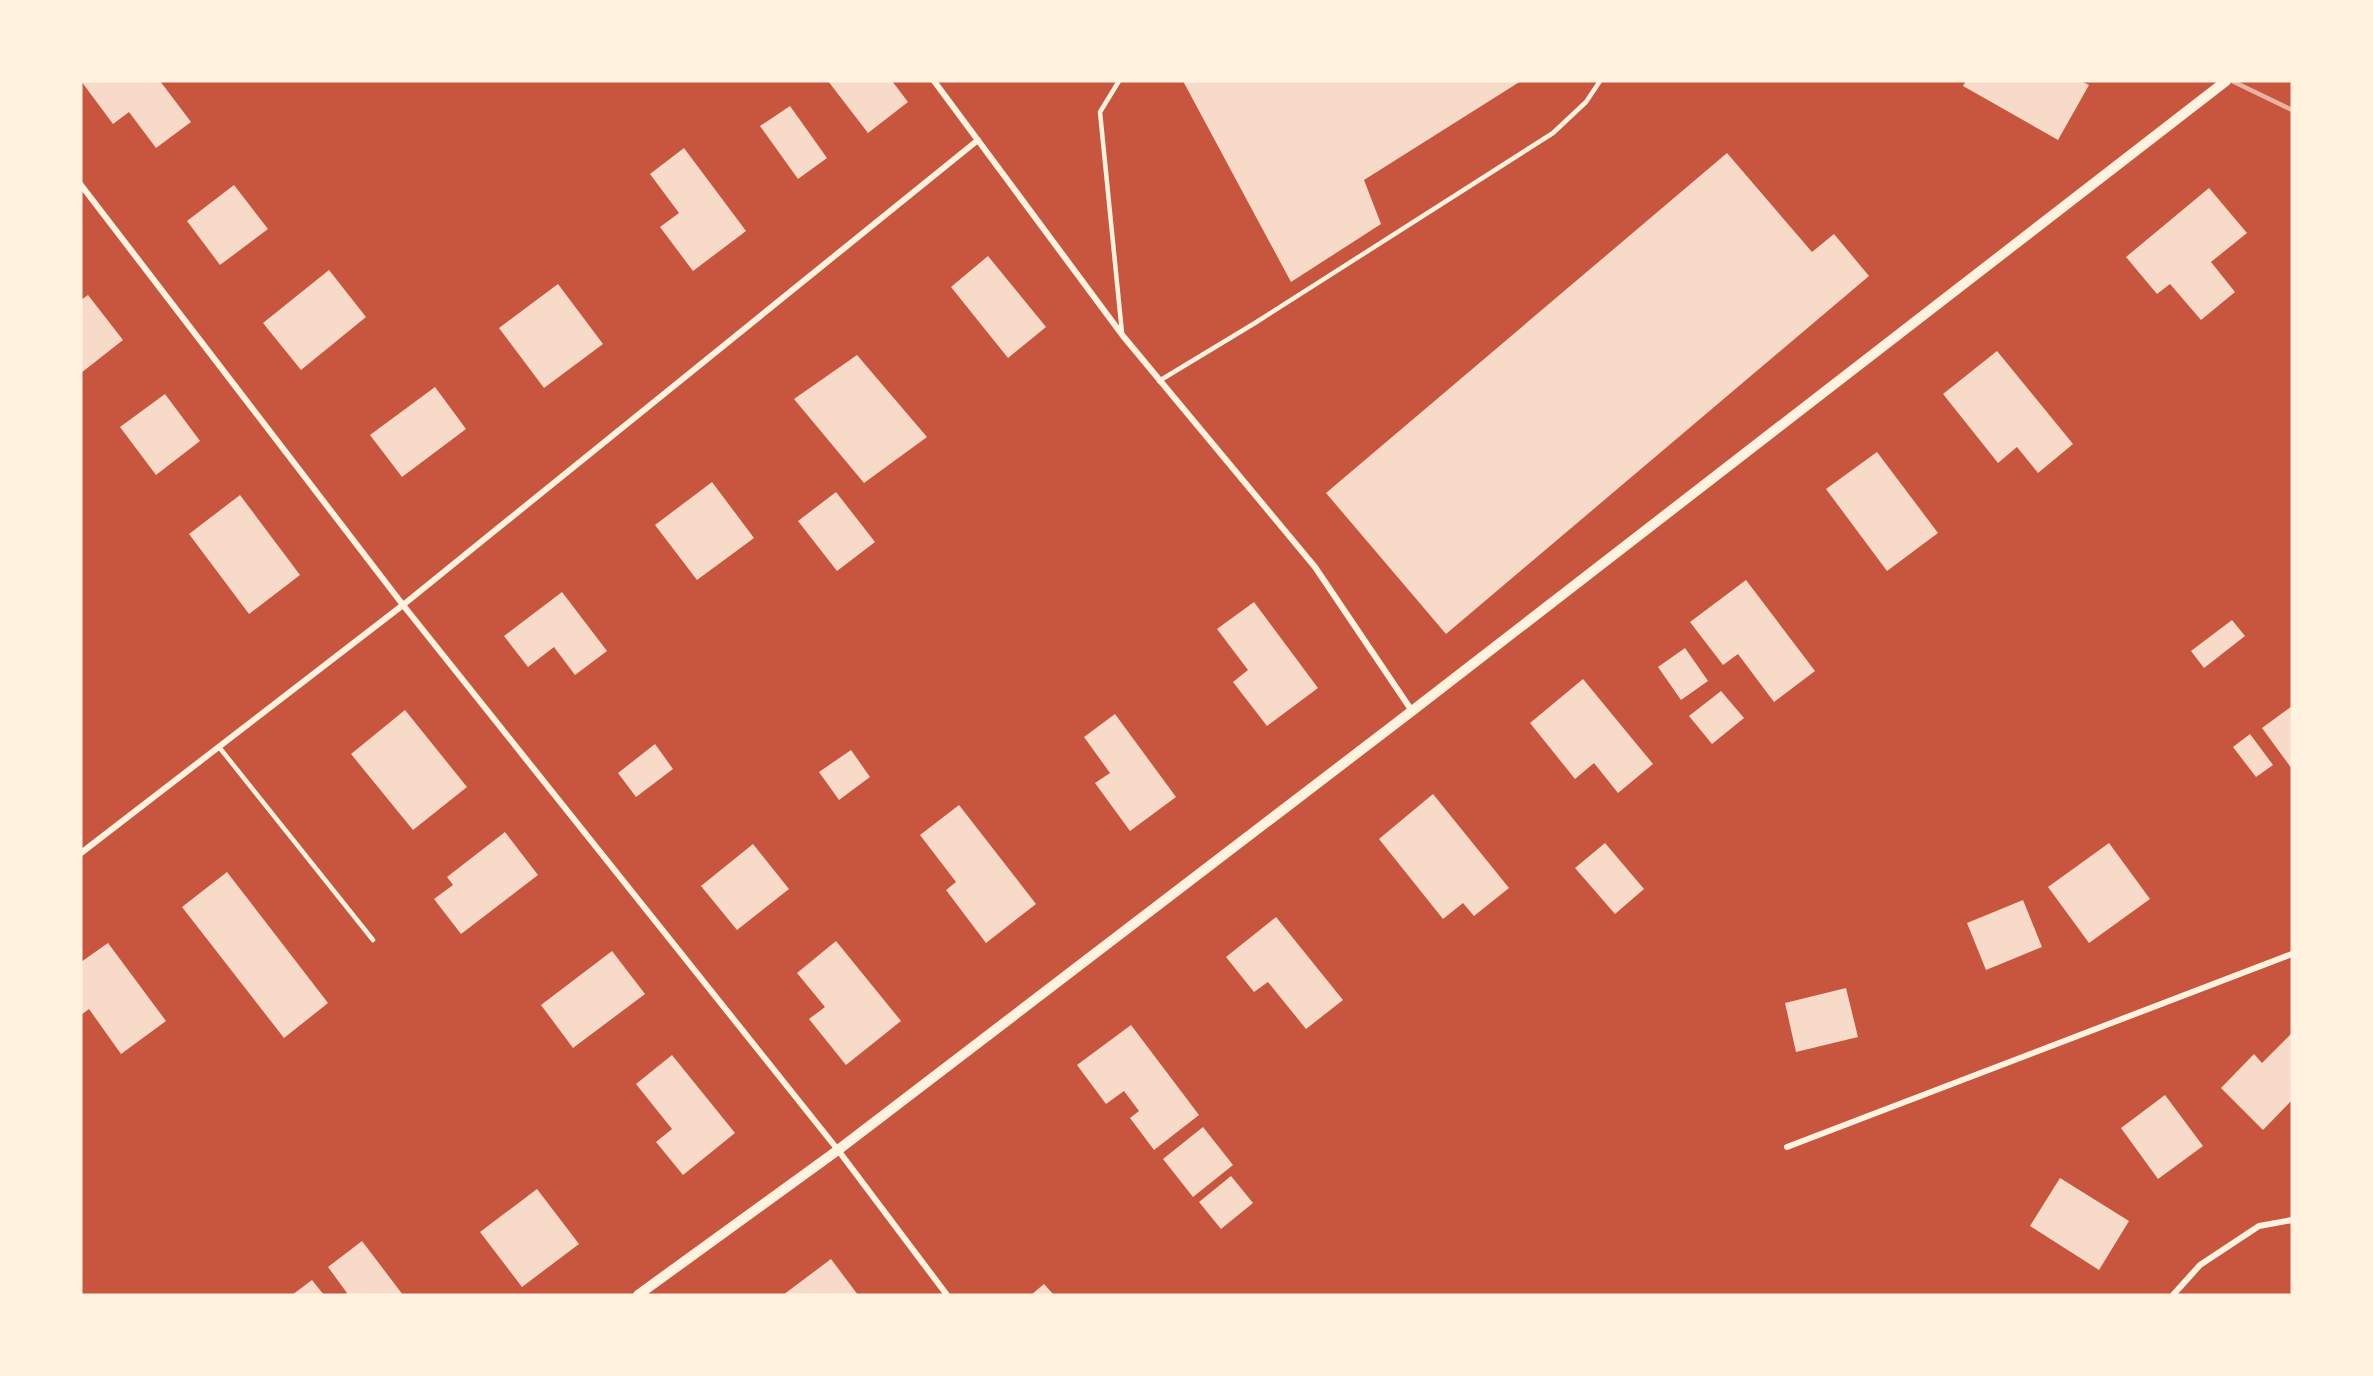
<svg xmlns="http://www.w3.org/2000/svg" width="2373" height="1376" font-family="'Nunito Sans',sans-serif">
	<style>
		.building { fill: #f7dbc8 }
		.lines { fill: none; stroke-linecap: round; stroke-linejoin: round }
		.service { stroke: #fff3e0; stroke-width: 4.5 }
		.minor { stroke: #fff3e0; stroke-width: 6 }
		.tertiary { stroke: #fff3e0; stroke-width: 10 }
		.rail { stroke: #e9b49f; stroke-width: 4.5 }
	</style>
	<rect width="100%" height="100%" fill="#c8553d"/>
	<path class="building" d="M81 81H160L191 122 156 148 129 112 113 124Z
		M828 81H892L908 102 868 133Z
		M1183 81H1521L1364 180 1381 224 1291 282Z
		M1966 81H2081L2089 85 2058 140 1963 86Z
		M790 106 827 158 798 179 760 126Z
		M684 148 746 231 693 271 660 227 679 213 650 174Z
		M1727 153 1812 252 1834 234 1869 276 1446 634 1326 493Z
		M234 185 268 229 220 265 187 221Z
		M2209 188 2247 233 2211 262 2235 292 2201 320 2170 284 2157 294 2126 257Z
		M988 256 1046 327 1008 358 951 287Z
		M329 270 366 317 301 370 263 323Z
		M558 284 603 344 544 388 499 328Z
		M88 295 123 340 81 373V300Z
		M1997 351 2073 444 2038 473 2017 447 1998 463 1943 394Z
		M857 355 927 437 864 483 794 399Z
		M435 387 466 429 402 477 370 435Z
		M165 394 200 441 156 475 120 427Z
		M1877 452 1938 533 1887 571 1826 489Z
		M712 482 754 538 697 580 655 525Z
		M836 492 875 542 837 571 798 521Z
		M240 495 300 575 249 614 189 534Z
		M1746 580 1815 671 1774 702 1738 654 1723 665 1690 622Z
		M562 592 607 651 575 675 554 647 528 667 504 636Z
		M1254 602 1318 688 1267 726 1233 682 1248 670 1217 629Z
		M2232 620 2245 636 2204 668 2191 651Z
		M1685 648 1708 681 1681 700 1658 667Z
		M1583 679 1653 764 1618 793 1594 763 1575 779 1530 723Z
		M1721 691 1744 718 1712 744 1689 716Z
		M2292 706V769L2262 728Z
		M405 710 467 787 413 830 351 754Z
		M1115 714 1176 797 1130 831 1095 783 1110 773 1084 737Z
		M2250 734 2273 765 2256 777 2233 747Z
		M655 744 673 769 636 797 618 773Z
		M851 750 870 777 839 800 819 772Z
		M1433 794 1509 888 1474 916 1463 903 1443 919 1379 839Z
		M959 805 1036 904 986 943 946 890 956 882 920 835Z
		M505 832 538 875 461 934 434 899 453 885 447 877Z
		M1605 843 1644 889 1615 914 1575 868Z
		M2109 843 2150 899 2089 943 2048 887Z
		M753 844 789 889 737 930 701 886Z
		M227 872 328 1003 284 1038 182 907Z
		M2023 900 2042 947 1986 970 1967 923Z
		M1276 917 1343 1000 1306 1029 1268 982 1254 992 1226 957Z
		M836 941 901 1021 846 1065 809 1019 825 1007 797 973Z
		M108 943 166 1021 121 1054 89 1009 81 1015V962Z
		M612 951 645 994 573 1048 541 1005Z
		M1846 988 1858 1037 1796 1052 1785 1003Z
		M1131 1025 1199 1115 1154 1150 1130 1118 1139 1111 1124 1091 1106 1104 1077 1065Z
		M2292 1033V1100L2263 1130 2221 1088 2254 1054 2262 1063Z
		M672 1055 735 1133 683 1175 656 1142 672 1129 636 1084Z
		M2165 1095 2203 1146 2158 1179 2121 1128Z
		M1203 1127 1233 1165 1193 1197 1163 1159Z
		M1231 1176 1253 1203 1221 1229 1199 1202Z
		M2060 1178 2129 1221 2099 1270 2030 1226Z
		M537 1189 579 1244 522 1287 480 1232Z
		M362 1241 403 1295H344L347 1293 328 1267Z
		M831 1259 858 1295H783Z
		M312 1280 324 1295H292Z
		M1044 1284 1054 1295H1031Z"/>
	<g class="lines">
		<path class="service" d="M1119 81 1100 112 1122 333
			M1159 381 1255 323 1553 133 1586 102 1600 81
			M219 747 373 940"/>
		<path class="minor" d="M934 81 1123 336 1315 567 1412 711
			M81 185 403 605 838 1150 947 1295
			M81 853 403 605 978 140
			M1787 1147 2292 954
			M2173 1295 2200 1265 2259 1226 2292 1220"/>
		<path class="tertiary" d="M638 1295 838 1150 1412 711 2226 81"/>
		<path class="rail" d="M2232 81 2292 110"/>
	</g>
	<rect width="2373" height="1376" fill="none" stroke="#fff3e0" stroke-width="165"/>
</svg>
